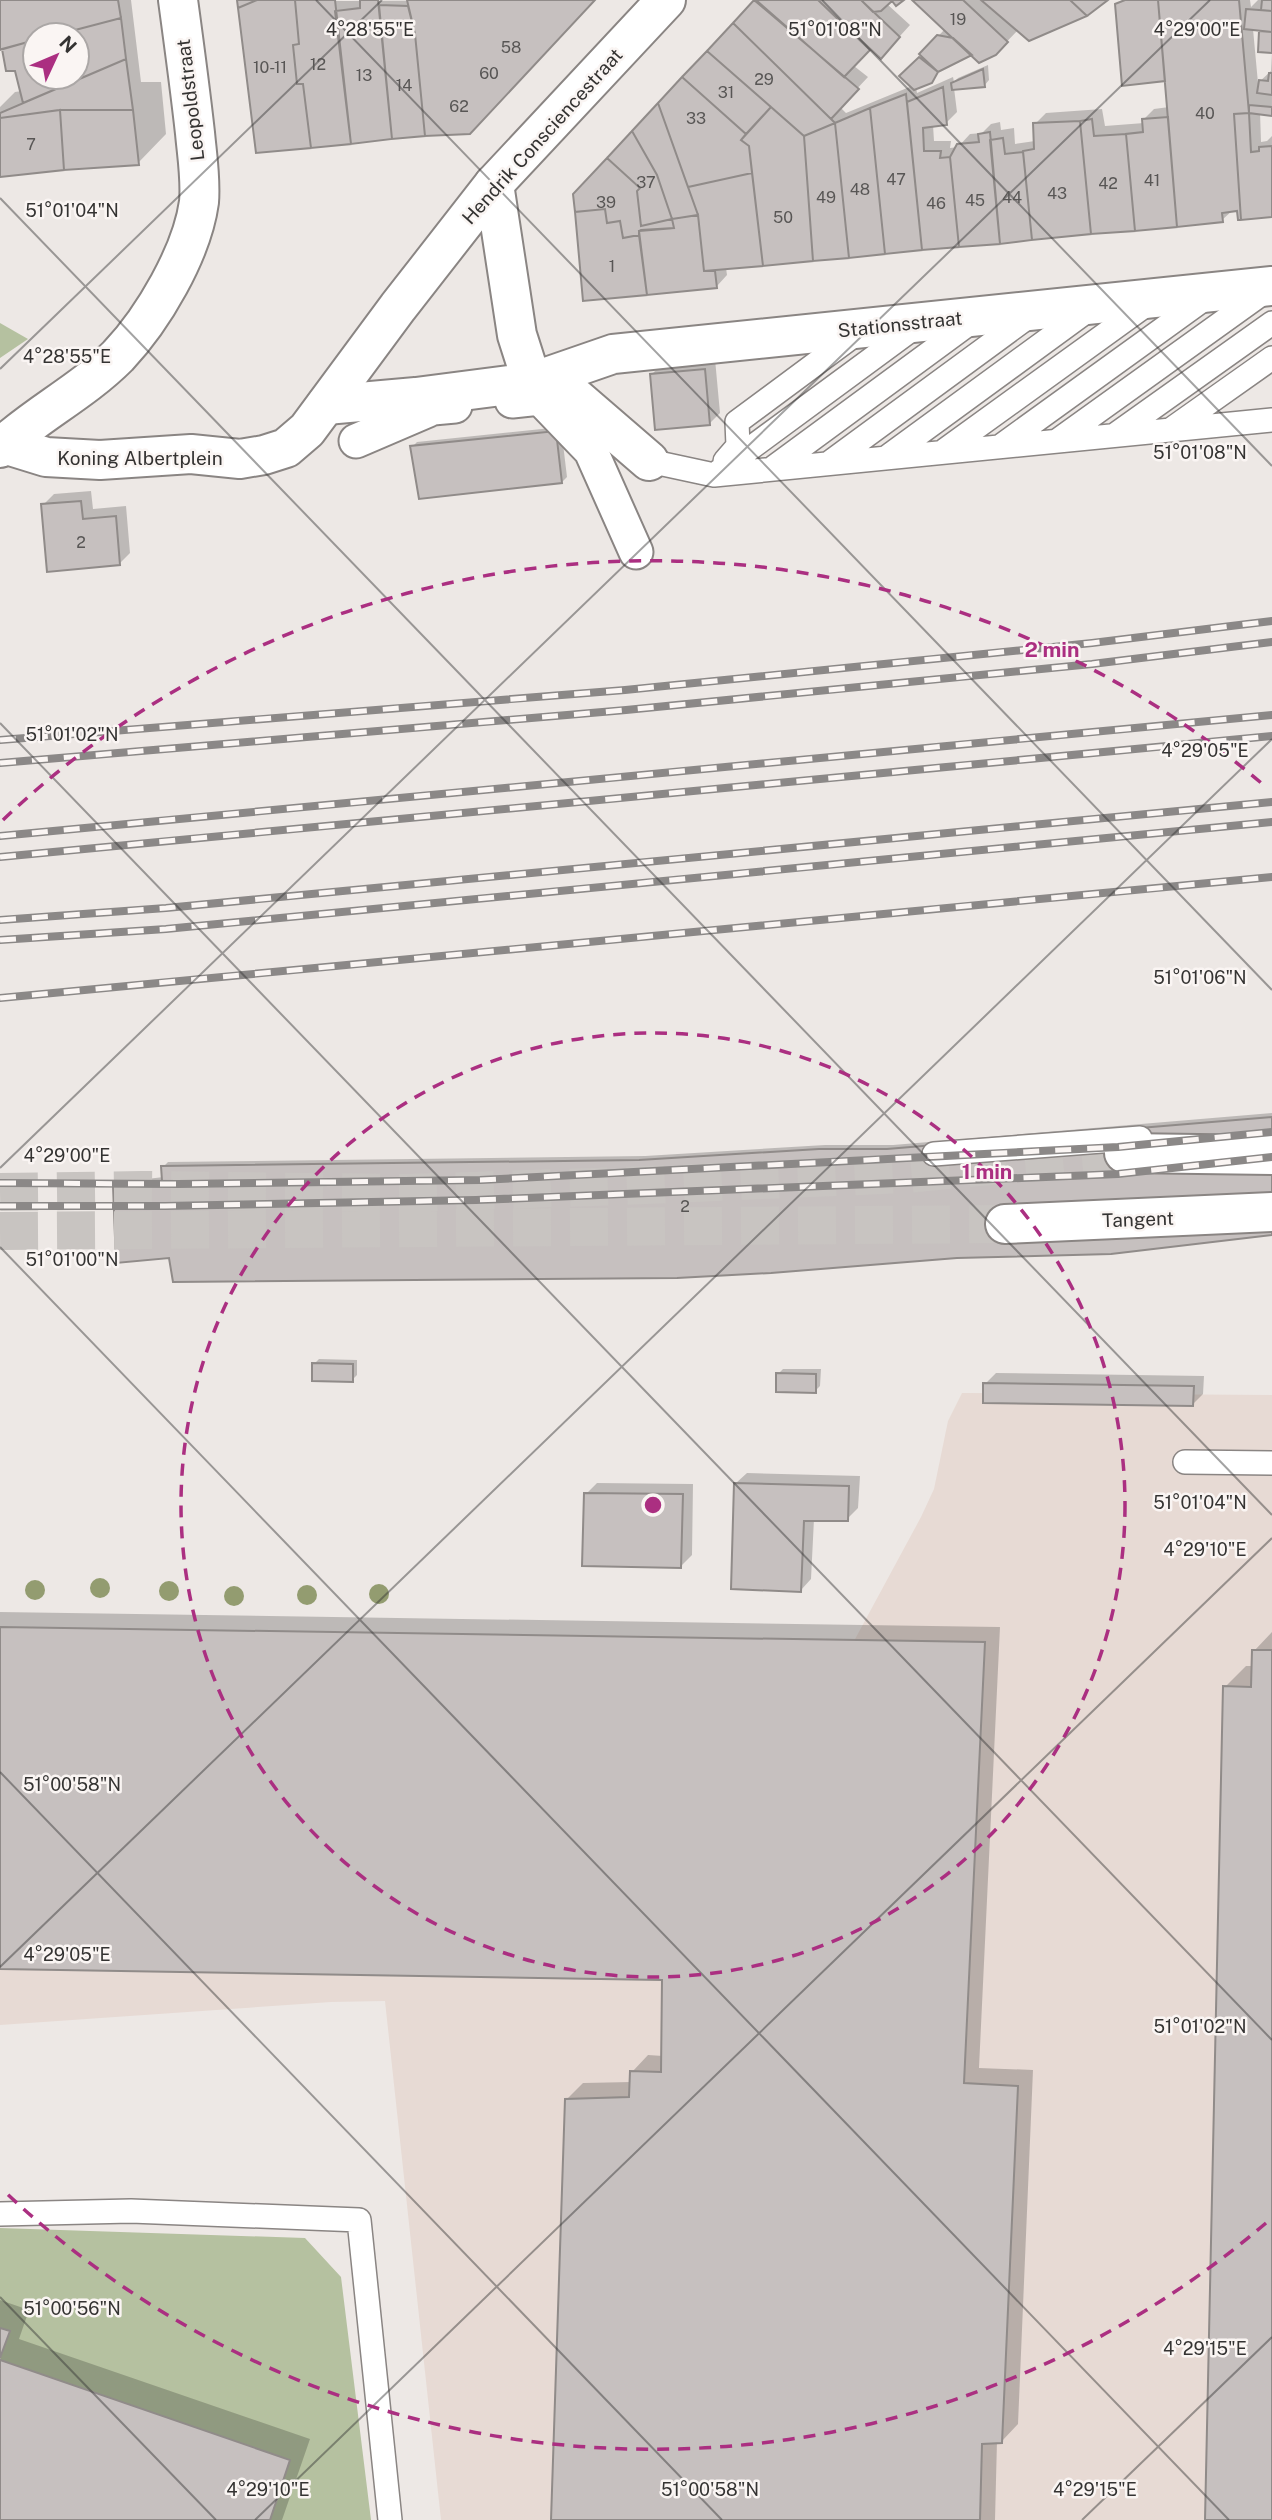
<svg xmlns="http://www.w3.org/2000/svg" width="1272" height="2520" font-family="'Public Sans',sans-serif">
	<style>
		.built { fill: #e7dad4 }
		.green { fill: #b5c1a0 }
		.shadow { fill: #0003; fill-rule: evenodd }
		.building { fill: #c6c0bf; stroke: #908b89; stroke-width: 2 }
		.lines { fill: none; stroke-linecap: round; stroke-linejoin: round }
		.trunk-tunnel { stroke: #c8c4c1; stroke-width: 38; stroke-dasharray: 38 19; stroke-linecap: butt }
		.service-casing { stroke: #8a8583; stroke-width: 26 }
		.pedestrian-casing { stroke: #8a8583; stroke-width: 37 }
		.minor-casing { stroke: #8a8583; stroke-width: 42 }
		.tertiary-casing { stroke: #8a8583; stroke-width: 42 }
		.secondary-casing { stroke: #8a8583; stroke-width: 42 }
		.trunk-casing { stroke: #8a8583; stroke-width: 42 }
		.service { stroke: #fff; stroke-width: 23 }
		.pedestrian { stroke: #fff; stroke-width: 33 }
		.minor { stroke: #fff; stroke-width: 38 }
		.tertiary { stroke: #fff; stroke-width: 38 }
		.secondary { stroke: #fff; stroke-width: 38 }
		.trunk { stroke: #fff; stroke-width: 38 }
		.rail-casing { stroke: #8b8887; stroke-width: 8 }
		.rail { stroke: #faf5f3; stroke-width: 5; stroke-dasharray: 16; stroke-linecap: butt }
		.tree { fill: #939c70 }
		.ticks { fill: none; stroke: #343332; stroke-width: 2; stroke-opacity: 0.45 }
		.ring { fill: none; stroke: #ab2f81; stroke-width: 3.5; stroke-dasharray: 12 9 }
		.labels { text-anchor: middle; stroke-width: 5; stroke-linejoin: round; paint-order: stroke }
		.number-label { font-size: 16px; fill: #585655 }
		.street-label { font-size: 19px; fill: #343332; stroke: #faf5f3 }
		.ticks-label { font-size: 18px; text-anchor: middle; fill: #343332; stroke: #faf5f3; stroke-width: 5; stroke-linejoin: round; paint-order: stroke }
		.centre { fill: #ab2f81; stroke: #faf5f3; stroke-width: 3.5 }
		.ring-label { font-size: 21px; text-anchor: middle; font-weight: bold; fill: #ab2f81; stroke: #faf5f3; stroke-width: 5; stroke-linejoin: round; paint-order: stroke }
	</style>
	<rect width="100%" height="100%" fill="#ede8e5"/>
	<path class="built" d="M962 1393 1272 1395V2520H441L385 2001 331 2002 0 2025V1627L854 1641 921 1517 934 1489 948 1421Z"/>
	<path class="green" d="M0 323 28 339 0 358Z
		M0 2228 305 2238 341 2277 371 2520H270L290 2460 0 2360 9 2331 0 2328Z"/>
	<path class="shadow" d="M0 0H131L141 82H161L166 134 138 163 0 175V107L15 92 22 91 16 70 3 47 0 48ZM35 35H77V77H35Z
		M239 0 346 1 594 0 427 135 257 151Z
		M757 0H891L887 4 910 25 891 46 871 48 854 66 868 77 840 107 846 113 912 86 901 76 923 56 921 54 945 29 915 0H1105L1018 30 995 54 972 53 940 69 931 81 916 87 917 93 953 77 954 82 958 78 988 65 989 80 984 86 954 88 957 112 946 123 933 125 934 141H951L950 148 958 147 970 134 982 133 991 124 1000 122 1001 130 1014 128 1015 144 1035 141V124L1046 113 1102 109 1105 126 1144 123 1143 120 1154 109 1169 107 1166 79 1117 5 1122 0H1250L1251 7 1258 0H1272V51L1259 50 1261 29H1253L1258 83 1271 71 1272 53V114L1260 112 1261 142 1267 141 1272 136V216L1239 209 1233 210 1222 220 923 247 726 268 727 275 717 286 585 299 575 195Z
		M715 359 720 413 709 424 651 375 662 364Z
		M561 427 567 477 562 482 412 447 417 442Z
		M91 491 93 509 126 506 130 553 119 564 43 505 54 494Z
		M1272 1113V1234L171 1256 115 1187 120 1182 164 1177 163 1167 168 1162 645 1156 825 1145H893Z
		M319 1359 357 1360V1375L352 1380 314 1364Z
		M783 1369H821L820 1386 815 1391 778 1374Z
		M996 1373 1204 1376 1203 1394 1192 1405 985 1384Z
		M747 1473 860 1476 858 1508 847 1519H814L811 1579 801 1590 736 1483Z
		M597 1483 693 1484 692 1555 681 1566 586 1494Z
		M0 1612 1000 1627 979 2068 1033 2070 1018 2424 1002 2441H997L995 2520H553L566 2100 583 2083 631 2082 632 2072 648 2055 663 2056 664 1978 0 1967Z
		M1272 1632V2520H1207L1225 1687 1246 1666H1253L1254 1651Z
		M0 2300 29 2310 19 2339 310 2439 282 2520H0Z"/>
	<path class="building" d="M0 0H118L121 18 56 35H35V40L0 50Z
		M237 0H257L238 8Z
		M257 0H295L299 44 293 45 297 84H303L311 148 256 153 238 8Z
		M295 0H335L351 144 311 148 303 84H297L293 45 299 44Z
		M360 0H378L392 139 351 144 335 11 360 8Z
		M407 0H595L470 134 425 136 415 34Z
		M754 0 859 89 831 119 733 23Z
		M756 0H818L870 50 844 77Z
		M818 0H861L900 37 881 59Z
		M861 0H904L896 6 892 1 881 11 873 12Z
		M912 0H963L1008 42 996 55 979 63Z
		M981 0H1070L1087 16 1029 41Z
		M1070 0H1108L1087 16Z
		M1125 0H1158L1165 81 1122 86 1115 4Z
		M1158 0H1239L1249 113 1234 114 1241 220H1238L1237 211 1222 213 1223 222 1177 227Z
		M1262 0H1272V11L1261 10Z
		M379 5 408 6 415 34 425 136 392 139Z
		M1246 9 1272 11V32L1244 29Z
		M121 18 126 59 23 103 15 71H6L2 49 35 40V77H77V35H56Z
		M733 23 831 119 835 123 804 136 707 51Z
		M1259 31 1272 32V53L1258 52Z
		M937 35 953 38 972 55 938 72 919 54Z
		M707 51 771 107 746 134 682 77Z
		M919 57 938 72 932 83 914 90 899 76Z
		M126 59 133 110H60L0 118V113Z
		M983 69 985 87 952 90 951 83Z
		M1269 73H1272V95L1257 93 1259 80 1268 81Z
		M682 77 746 134 741 140 749 146 752 173 688 187 658 103Z
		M943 87 947 125 923 128 924 151H941L940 158 950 157 959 247 922 250 907 102Z
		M906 94 922 250 885 254 870 108Z
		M658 103 698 215 672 219 657 175 632 131Z
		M1249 105 1272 107V116L1249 113Z
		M771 107 804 136 813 261 763 266 749 146 741 140Z
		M870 108 885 254 849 258 835 123Z
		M60 110 64 170 0 177V118Z
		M60 110H133L139 165 64 170Z
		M1249 113 1251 152 1259 151V147L1272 146V217L1241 220 1234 114Z
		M1168 117 1177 227 1135 231 1126 134 1143 132 1142 119Z
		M1092 119 1094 136 1126 134 1135 231 1091 234 1080 121Z
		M1080 121 1091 234 1032 240 1023 151 1034 149 1033 123Z
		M835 123 849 258 813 261 804 136Z
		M632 131 657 175 672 219 641 226 637 191 640 188 607 158Z
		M990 132 1000 244 959 247 950 157 957 144 979 142 978 134Z
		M1003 138 1005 154 1023 152 1032 240 1000 244 990 140Z
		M607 158 640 188 637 191 641 226 672 219 674 228 641 230 639 231V235L623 238 620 221 607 223 605 209 575 212 573 194Z
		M752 173 763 266 704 271 698 215 688 187Z
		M605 209 607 223 620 221 623 238 639 235 647 295 583 301 575 212Z
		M698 215 704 271H715L717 288 647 295 639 231 674 228 672 219Z
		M705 369 710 425 655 430 650 374Z
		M556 431 562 483 419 499 410 446Z
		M81 501 83 519 116 516 120 565 47 572 41 504Z
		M1272 1117V1235L1111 1254 957 1258 771 1273 677 1278 173 1282 169 1258 116 1263 113 1186 162 1181 161 1166 639 1160 819 1149H887Z
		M312 1363 353 1364V1382L312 1381Z
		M776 1373 816 1374V1393L776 1392Z
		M983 1383 1194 1386 1193 1406 983 1403Z
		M734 1483 849 1486 848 1521H804L801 1592 731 1589Z
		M584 1493 683 1494 681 1568 582 1566Z
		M0 1627 985 1642 964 2083 1018 2086 1002 2443 982 2444 980 2520H551L565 2099 629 2097 630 2071 661 2072 662 1980 0 1969Z
		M1252 1650H1272V2520H1205L1223 1686 1251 1687Z
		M0 2328 10 2331 0 2358Z
		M0 2360 290 2460 270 2520H0Z"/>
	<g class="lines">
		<path class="trunk-tunnel" d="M0 1192 142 1190 406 1193 623 1186 906 1174 1124 1153
			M0 1231 1005 1224"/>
		<defs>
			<path id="service" d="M1173 428 1272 358
				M1116 434 1272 323
				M1058 440 1267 290
				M1002 445 1207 297
				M945 450 1150 302
				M887 457 1091 308
				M649 461 714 475 1272 420
				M725 461 738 446 737 422 857 333
				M829 463 1032 314
				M774 467 974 320
				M714 475 915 327
				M934 1154 1140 1138
				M1185 1462 1272 1463
				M0 2214 131 2211 359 2220 390 2520"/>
			<path id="pedestrian" d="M512 401 540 398 591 451 636 552
				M356 441 433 408 455 406"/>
			<path id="minor" d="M494 184 517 335 532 382
				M532 382 613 354 1272 286
				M326 405 416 397 532 382 576 398 649 461"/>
			<path id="tertiary" d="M4 444 46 457 100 460 191 454 240 459 264 455 286 448 307 430 398 307 494 184 666 0"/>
			<path id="secondary" d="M0 448C37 414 82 392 118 356 153 319 192 253 199 202 201 179 197 155 195 133 190 88 184 44 178 0"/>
			<path id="trunk" d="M1124 1153 1272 1155
				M1005 1224 1272 1212"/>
		</defs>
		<use href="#service" class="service-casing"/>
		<use href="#pedestrian" class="pedestrian-casing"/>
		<use href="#minor" class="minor-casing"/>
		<use href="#tertiary" class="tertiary-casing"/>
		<use href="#secondary" class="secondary-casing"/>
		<use href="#trunk" class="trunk-casing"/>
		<use href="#service" class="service"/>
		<use href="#pedestrian" class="pedestrian"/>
		<use href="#minor" class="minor"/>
		<use href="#tertiary" class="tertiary"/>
		<use href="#secondary" class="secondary"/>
		<use href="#trunk" class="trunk"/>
		<defs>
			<path id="rail" d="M0 740 625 690 1092 643 1272 621
				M0 763 626 710 1092 664 1272 642
				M0 836 1272 715
				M0 857 1272 736
				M0 920 166 908 1272 802
				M0 940 166 929 1272 822
				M0 998 1272 877
				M0 1183 178 1184 480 1180 1118 1147 1272 1132
				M0 1206H165L476 1200 1118 1174 1272 1157"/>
		</defs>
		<use href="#rail" class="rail-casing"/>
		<use href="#rail" class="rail"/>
	</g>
	<g class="tree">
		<circle cx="100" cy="1588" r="10"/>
		<circle cx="35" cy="1590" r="10"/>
		<circle cx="169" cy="1591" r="10"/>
		<circle cx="379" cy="1594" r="10"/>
		<circle cx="307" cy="1595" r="10"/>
		<circle cx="234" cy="1596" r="10"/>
	</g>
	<path class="ticks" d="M316 0 1272 990M822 0 1272 466M0 198 1272 1515M0 369 382 0M0 723 1272 2040M0 1168 1210 0M0 1247 1229 2520M0 1772 722 2520M0 1967 1272 739M0 2297 216 2520M255 2520 1272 1538M1082 2520 1272 2337"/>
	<g class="ring">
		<circle cx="653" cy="1505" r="472"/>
		<path d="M1266 2223A944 944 0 0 1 3 2190M3 820A944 944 0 0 1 1266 787"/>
	</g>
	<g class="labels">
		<g class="number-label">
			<text x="958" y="25">19</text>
			<text x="511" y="53">58</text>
			<text x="318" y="70">12</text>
			<text x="270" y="73">10-11</text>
			<text x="489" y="79">60</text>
			<text x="364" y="81">13</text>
			<text x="764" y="85">29</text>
			<text x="404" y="91">14</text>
			<text x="726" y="98">31</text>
			<text x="459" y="112">62</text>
			<text x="1205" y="119">40</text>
			<text x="696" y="124">33</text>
			<text x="31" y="150">7</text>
			<text x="896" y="185">47</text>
			<text x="1152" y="186">41</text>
			<text x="646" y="188">37</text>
			<text x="1108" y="189">42</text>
			<text x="860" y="195">48</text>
			<text x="1057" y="199">43</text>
			<text x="826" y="203">49</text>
			<text x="1012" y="203">44</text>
			<text x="975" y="206">45</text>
			<text x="606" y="208">39</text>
			<text x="936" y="209">46</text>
			<text x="783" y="223">50</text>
			<text x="612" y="272">1</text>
			<text x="81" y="548">2</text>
			<text x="685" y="1212">2</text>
		</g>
		<g class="street-label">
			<text transform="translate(190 100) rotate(-97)" y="7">Leopoldstraat</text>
			<text transform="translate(542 136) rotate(-48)" y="7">Hendrik Consciencestraat</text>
			<text transform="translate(900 324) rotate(-6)" y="7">Stationsstraat</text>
			<text x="140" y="465">Koning Albertplein</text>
			<text transform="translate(1138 1219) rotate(-2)" y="7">Tangent</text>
		</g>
	</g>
	<g class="ticks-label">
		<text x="370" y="36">4°28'55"E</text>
		<text x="1197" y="36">4°29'00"E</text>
		<text x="835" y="36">51°01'08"N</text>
		<text x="72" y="217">51°01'04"N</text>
		<text x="67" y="363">4°28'55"E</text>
		<text x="1200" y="459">51°01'08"N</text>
		<text x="72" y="741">51°01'02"N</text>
		<text x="1205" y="757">4°29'05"E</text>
		<text x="1200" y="984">51°01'06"N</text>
		<text x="67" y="1162">4°29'00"E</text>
		<text x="72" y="1266">51°01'00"N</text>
		<text x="1200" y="1509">51°01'04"N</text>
		<text x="1205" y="1556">4°29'10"E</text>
		<text x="72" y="1791">51°00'58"N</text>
		<text x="67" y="1961">4°29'05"E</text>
		<text x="1200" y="2033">51°01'02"N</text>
		<text x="72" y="2315">51°00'56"N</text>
		<text x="1205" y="2355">4°29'15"E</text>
		<text x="710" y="2496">51°00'58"N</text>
		<text x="268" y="2496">4°29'10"E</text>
		<text x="1095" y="2496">4°29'15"E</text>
	</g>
	<circle cx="653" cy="1505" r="10" class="centre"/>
	<g class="ring-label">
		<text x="1052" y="657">2 min</text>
		<text x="987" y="1179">1 min</text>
	</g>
	<g transform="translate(56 56) rotate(46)"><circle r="33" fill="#faf5f3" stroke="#aba7a6" stroke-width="2"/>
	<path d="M0-5L12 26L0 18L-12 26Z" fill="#ab2f81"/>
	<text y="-10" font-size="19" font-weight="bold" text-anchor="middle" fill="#343332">N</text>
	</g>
</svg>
